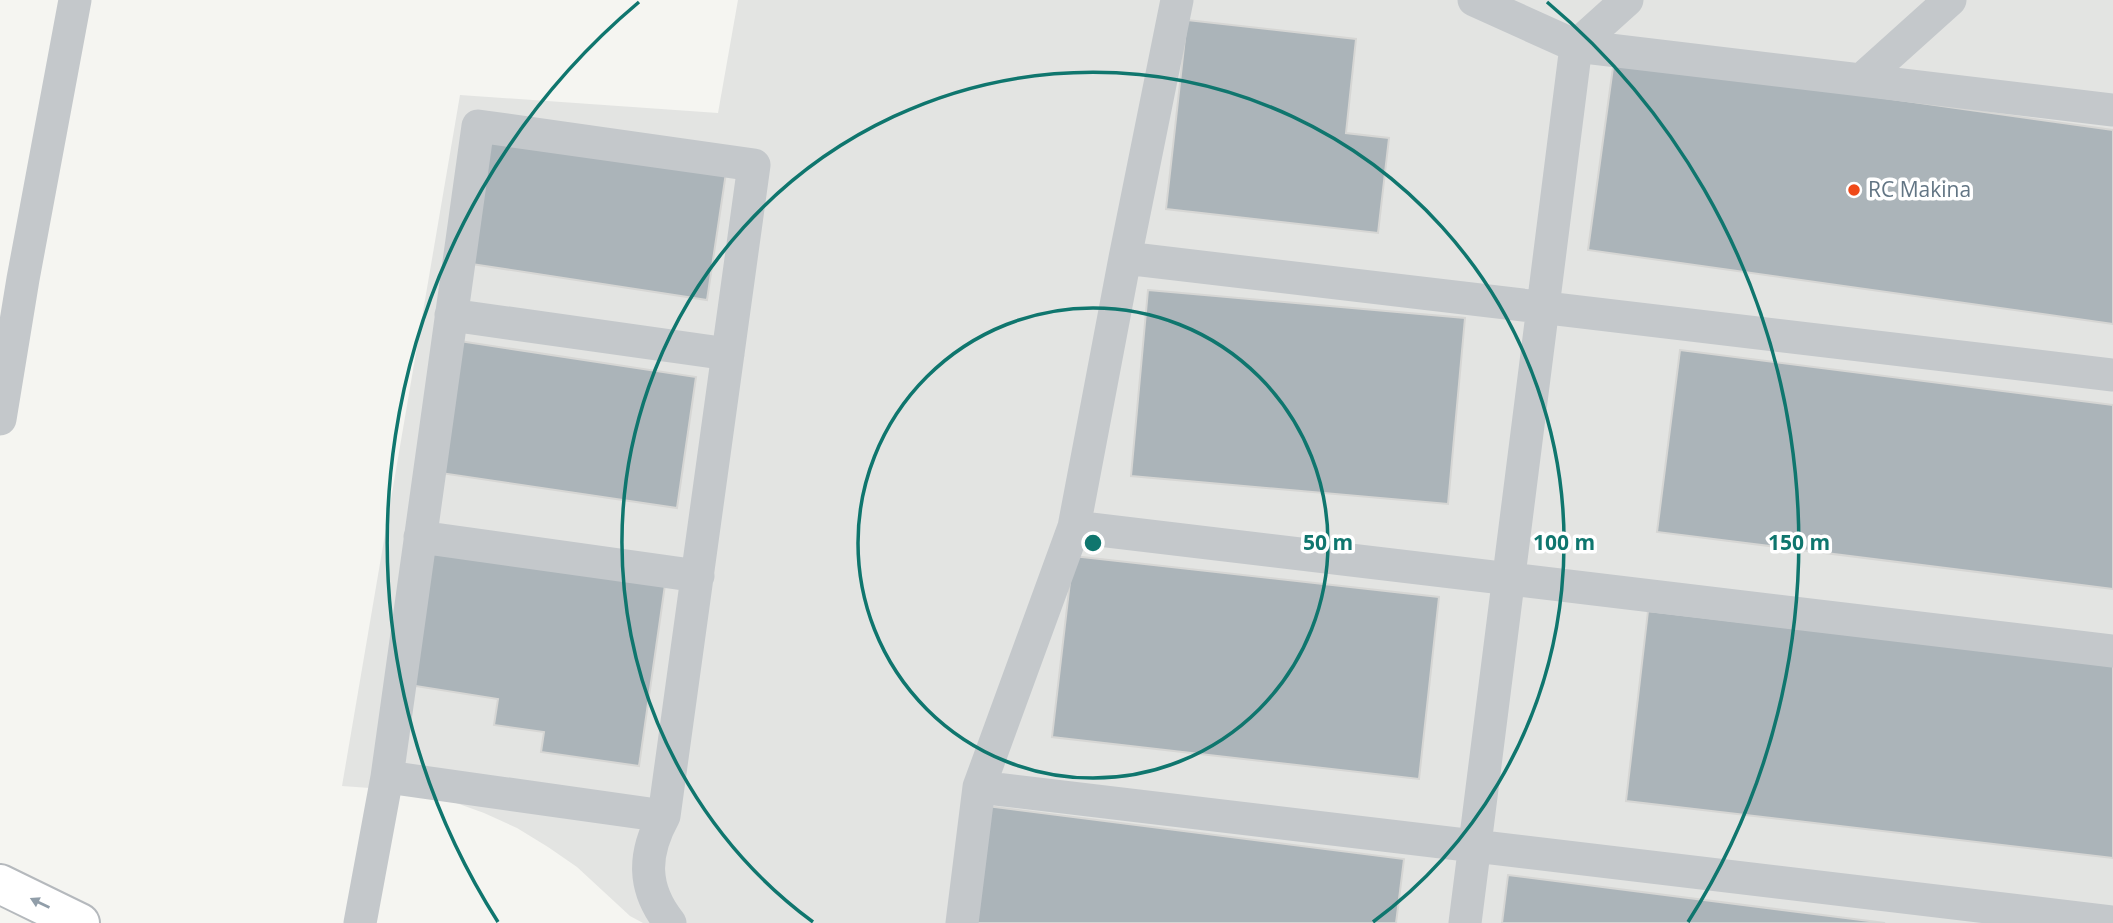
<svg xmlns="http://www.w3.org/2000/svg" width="2113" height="923" font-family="'Open Sans',sans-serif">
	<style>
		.built { fill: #e3e4e2 }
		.building { fill: #abb4b9; stroke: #d6d6d4; stroke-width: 2 }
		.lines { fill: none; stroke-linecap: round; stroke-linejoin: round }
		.primary-casing { stroke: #b5b9bd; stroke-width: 42 }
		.street { stroke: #c4c8cb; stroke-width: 33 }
		.primary { stroke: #fff; stroke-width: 38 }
		.oneway { fill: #919ea9 }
		.ring { fill: none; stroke: #0f766e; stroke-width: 3.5 }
		.poi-dot { fill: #ef4918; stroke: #fff; stroke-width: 2.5 }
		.labels { text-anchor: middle; stroke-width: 7; stroke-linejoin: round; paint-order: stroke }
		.poi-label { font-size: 21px; fill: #627584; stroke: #fff; text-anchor: start }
		.centre { fill: #0f766e; stroke: #fff; stroke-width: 3.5 }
		.ring-label { font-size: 21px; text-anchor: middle; font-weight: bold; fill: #0f766e; stroke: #fff; stroke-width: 7; stroke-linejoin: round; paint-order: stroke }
	</style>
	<rect width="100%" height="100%" fill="#f5f5f1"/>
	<path class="built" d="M738 0H2113V923H643L630 916 577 867 548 847 517 828 484 813 448 800 412 791 342 786 460 95 718 113Z"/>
	<path class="building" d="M1187 20 1356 39 1346 133 1389 138 1378 233 1166 209Z
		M1614 60 2113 130V324L1588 250Z
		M485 130 727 166 707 300 465 263Z
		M1148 290 1465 318 1448 504 1131 476Z
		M453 340 696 377 677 508 434 472Z
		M1680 350 2113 405V589L1657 532Z
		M423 549 665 585 639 766 541 752 544 732 494 725 498 699 403 684Z
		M1073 556 1439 597 1419 779 1052 737Z
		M1648 611 2113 665V858L1626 801Z
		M987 806 1404 859 1396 923H972Z
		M1508 875 1885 923H1502Z"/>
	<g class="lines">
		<defs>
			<path id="primary" d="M0 884 80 923"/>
		</defs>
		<use href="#primary" class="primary-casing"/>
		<path class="street" d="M1474 0 1576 46 2113 110
			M1861 80 1950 0
			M1125 258 2113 375
			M451 315 728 354
			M0 419 23 279 75 0
			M1074 527 2113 651
			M420 537 698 576
			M387 777 664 816
			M979 787 2113 922
			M360 923 387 777 478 126 754 165 664 816C643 854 642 888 670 923
			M962 923 979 787 1074 527 1125 258 1177 0
			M1465 923 1576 46 1627 0"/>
		<use href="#primary" class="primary"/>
	</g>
	<defs><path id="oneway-solid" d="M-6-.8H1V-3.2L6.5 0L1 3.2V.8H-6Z" transform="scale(1.75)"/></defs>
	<use class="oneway" href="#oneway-solid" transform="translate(40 903) rotate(-154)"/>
	<g class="ring">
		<circle cx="1093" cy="543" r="235"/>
		<path d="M813 922A471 471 0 1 1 1373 922"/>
		<path d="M498 922A706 706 0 0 1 639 2M1547 2A706 706 0 0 1 1688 922"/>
	</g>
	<circle class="poi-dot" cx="1854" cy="190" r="7"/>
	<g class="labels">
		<g class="poi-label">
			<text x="1868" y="197">RC Makina</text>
		</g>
	</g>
	<circle cx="1093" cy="543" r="10" class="centre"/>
	<g class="ring-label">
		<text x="1328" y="550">50 m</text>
		<text x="1564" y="550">100 m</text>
		<text x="1799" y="550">150 m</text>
	</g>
</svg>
